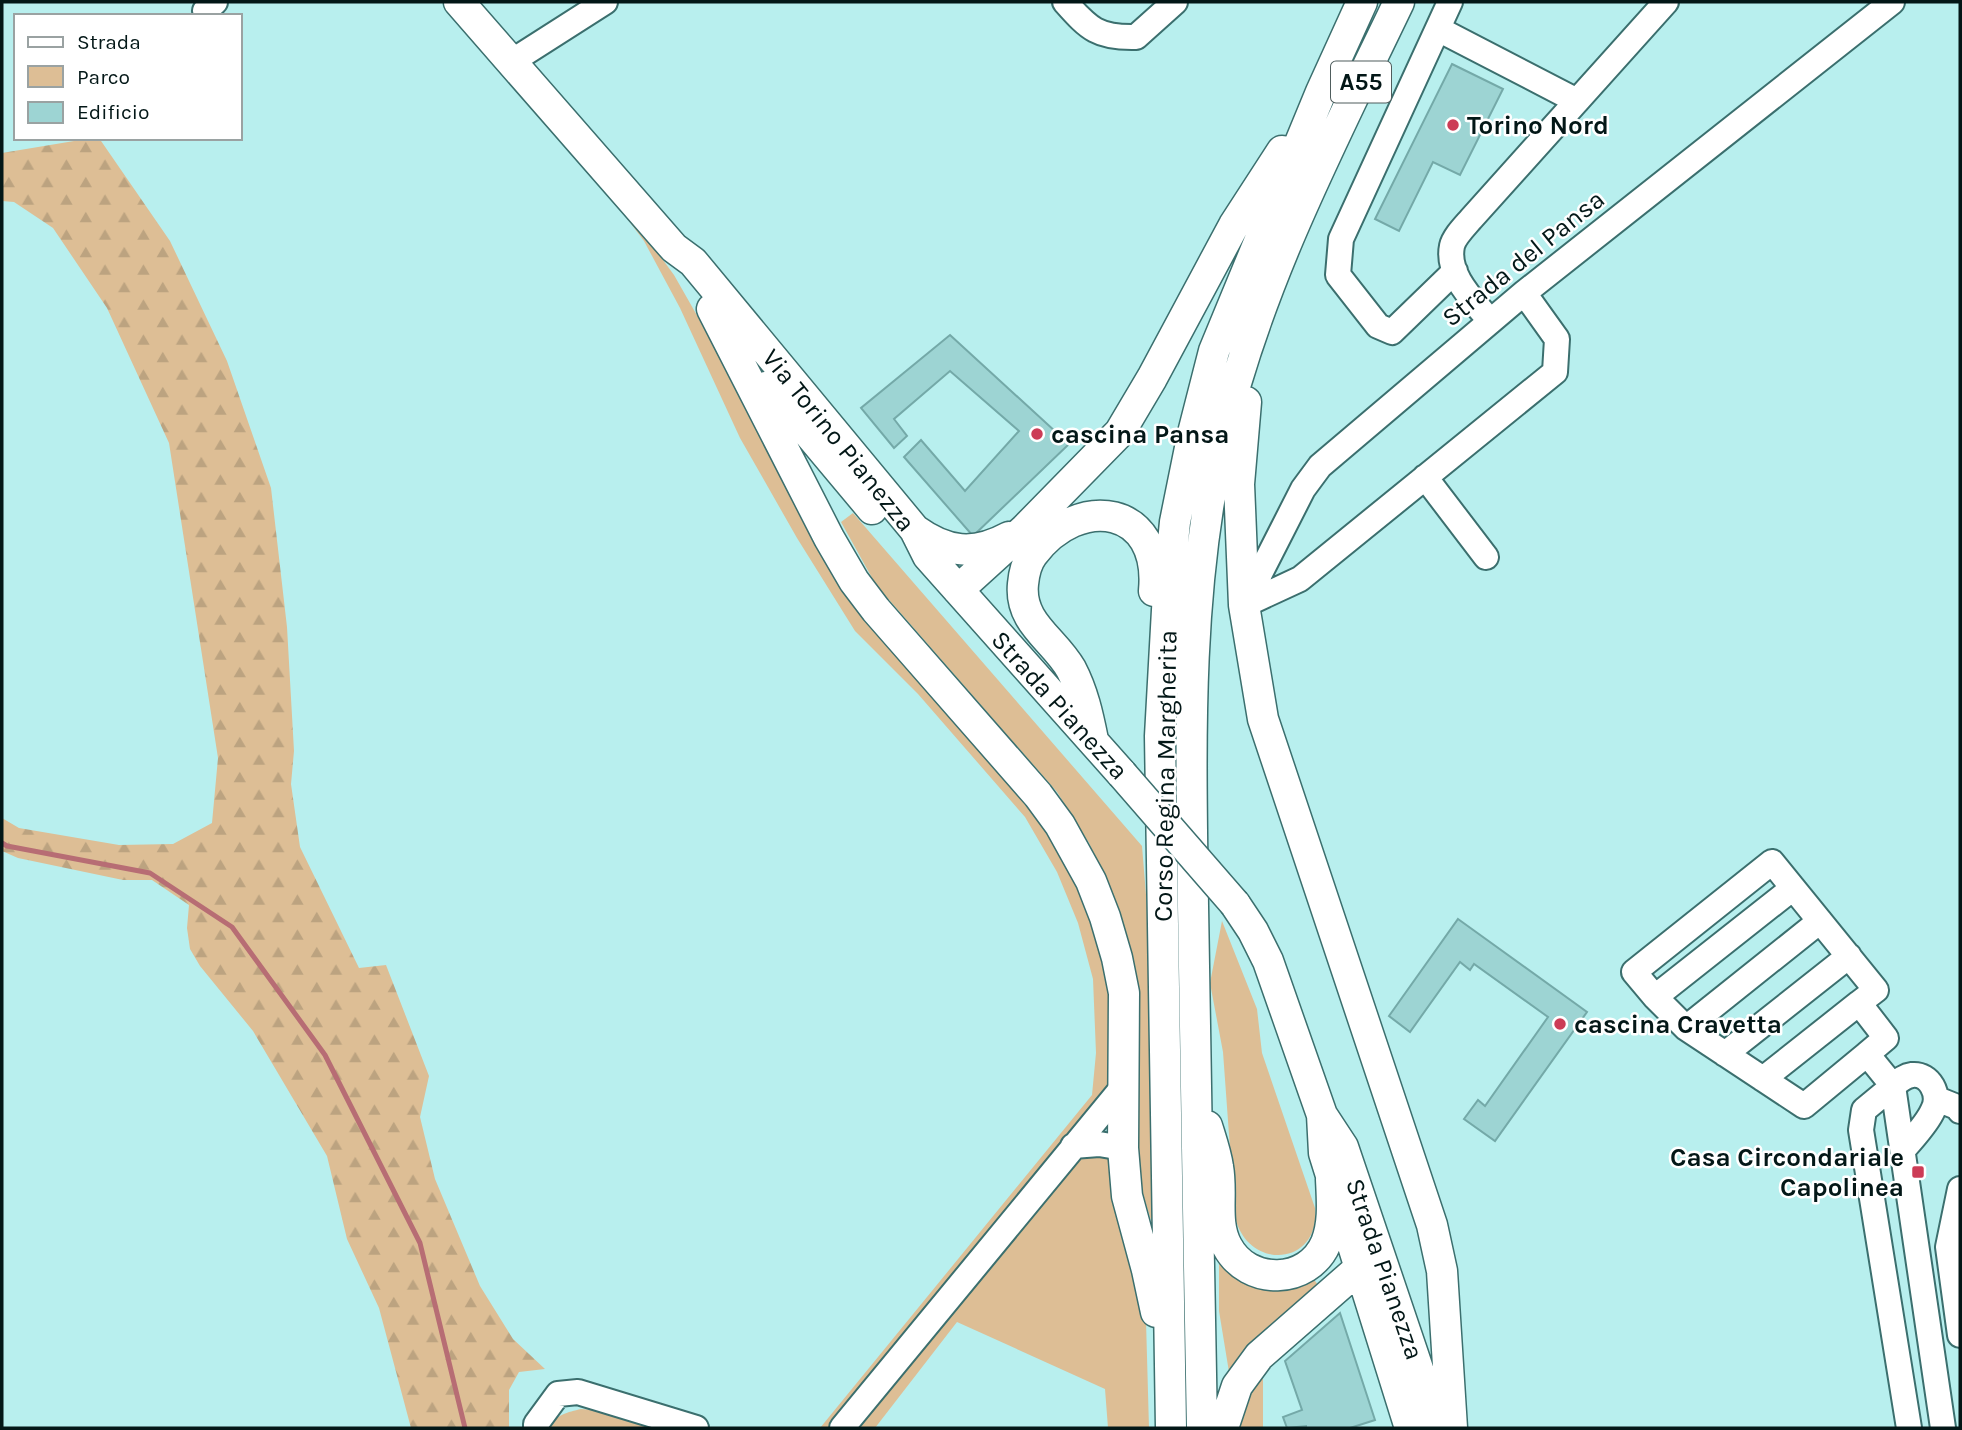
<svg xmlns="http://www.w3.org/2000/svg" width="1962" height="1430" font-family="Karla,sans-serif">
	<style>
		.green { fill: #ddbe95 }
		.forest { fill: url(#forest-firs) }
		.lines { fill: none; stroke-linecap: round; stroke-linejoin: round }
		.stream { stroke: #b76d74; stroke-width: 5 }
		.building { fill: #9dd4d3; stroke: #74a9a8; stroke-width: 2 }
		.minor-casing { stroke: #3b6f6e; stroke-width: 28 }
		.major-casing { stroke: #3b6f6e; stroke-width: 33 }
		.minor { stroke: #fff; stroke-width: 24 }
		.major { stroke: #fff; stroke-width: 30 }
		.major-bridge-casing { stroke: #3b6f6e; stroke-width: 33; stroke-linecap: butt }
		.major-bridge { stroke: #fff; stroke-width: 30 }
		.poi-dot { fill: #cc3c56; stroke: #fff; stroke-width: 2.5 }
		.labels { text-anchor: middle; stroke-width: 5; stroke-linejoin: round; paint-order: stroke }
		.shield { fill: #fff; stroke: #4f5d5d; stroke-width: 2 }
		.shield-label { font-size: 24px; font-weight: bold; fill: #031717 }
		.poi-label { font-size: 26px; font-weight: bold; fill: #031717; stroke: #fff; text-anchor: start }
		.street-label { font-size: 26px; fill: #031717; stroke: #fff }
	</style>
	<defs>
		<pattern id="forest-firs" width="22" height="20" patternUnits="userSpaceOnUse" patternTransform="scale(1.75)"><rect width="22" height="20" fill="#ddbe95"/><path d="M5 1l3.5 6h-7zM16 11l3.5 6h-7z" fill="#bca380"/></pattern>
	</defs>
	<rect width="100%" height="100%" fill="#b8efee"/>
	<path class="green" d="M607 192 652 245 674 275 744 398 811 527 1046 828C1070 871 1094 917 1104 966 1112 1007 1111 1049 1112 1090L834 1428H820L1092 1095 1096 1053 1093 979 1078 923 1057 872 1025 817 918 694 855 631 797 538 740 438 680 308 644 241Z
		M853 513 1142 846 1147 907 1153 1227 1138 1178 1139 989 1131 956 1106 881 1089 843 1057 792 876 585 841 522Z
		M1222 921 1257 1009 1262 1053 1315 1208C1321 1266 1248 1272 1235 1217L1223 1052 1210 983Z
		M1114 1155 1146 1321 1149 1428H1108L1105 1389 957 1322 875 1428H851L1076 1157Z
		M1226 1259 1313 1278 1320 1288 1233 1373 1229 1372 1219 1311V1264Z
		M1263 1377V1428H1238L1248 1394Z
		M581 1409 595 1410 653 1426 652 1428H549C555 1415 568 1412 581 1409Z"/>
	<path class="forest" d="M92 138H99L170 241 227 361 271 488 287 627 294 751 291 784 300 847 359 968 386 965 429 1076 420 1117 435 1179 480 1286 513 1339 545 1369 519 1372 509 1390V1428H411L379 1308 347 1239 327 1156 253 1031 200 966 190 949 187 928 189 905 152 880H123L18 858 2 851V818L19 828 119 845 173 844 212 823 218 758 169 443 107 308 53 228 14 202 2 201V153Z"/>
	<g class="lines">
		<path class="stream" d="M2 843 7 846 150 873 232 927 325 1055 420 1243 465 1428"/>
	</g>
	<path class="building" d="M1452 64 1503 89 1460 175 1433 162 1399 231 1375 219Z
		M950 335 1069 444 973 536 904 457 921 440 965 491 1019 431 950 371 894 419 907 436 894 448 861 408Z
		M1458 919 1587 1012 1495 1141 1464 1119 1478 1100 1485 1106 1548 1017 1474 964 1470 970 1460 962 1410 1032 1389 1016Z
		M1340 1313 1375 1420 1350 1428H1306V1426L1287 1428 1283 1417 1302 1410 1285 1361Z"/>
	<g class="lines">
		<defs>
			<path id="minor" d="M1065 2C1089 29 1098 38 1136 37L1175 2
				M1450 2 1341 239 1338 275 1378 326 1392 332 1455 271
				M205 11 215 2
				M1438 29 1577 101
				M511 62 605 2
				M1490 321C1474 301 1446 275 1452 246 1454 237 1465 226 1471 219L1666 2
				M1425 477 1486 557
				M1244 605 1303 489 1320 466 1524 293 1892 2
				M1244 605 1300 579 1555 372 1557 339 1524 293
				M1655 997 1793 888
				M1686 1028 1820 921
				M1725 1054 1849 956
				M1867 1054 1804 1106 1686 1028 1655 997 1634 972 1772 862 1876 990 1859 1003 1886 1038 1867 1054 1893 1086C1899 1081 1904 1076 1912 1075 1930 1073 1941 1095 1933 1110 1927 1124 1913 1138 1903 1150
				M1763 1079 1859 1003
				M1937 1099 1957 1107 1960 1111
				M1073 1146 1099 1144 1123 1148
				M1960 1189 1948 1247 1960 1335
				M536 1428V1424L558 1394 578 1392 696 1428
				M842 1428 1123 1087
				M1909 1428 1861 1130 1864 1110 1893 1086 1943 1428"/>
			<path id="major" d="M459 2 674 248 693 262 915 530 928 556 1122 774
				M712 309 829 538 854 581 876 610 1038 795 1060 825 1091 881 1105 917 1117 958 1124 993 1123 1148 1127 1196 1147 1270 1156 1312
				M769 386 872 509
				M1246 402 1239 484 1244 605 1263 719 1432 1225 1442 1271 1452 1428
				M915 530C947 553 974 556 1009 537
				M958 590 1025 529 1120 432 1152 378 1234 225 1282 151
				M1093 740C1088 715 1083 692 1071 669 1054 639 1019 623 1023 584 1024 573 1026 563 1033 554 1080 492 1162 506 1154 591
				M1235 904 1253 931 1268 961 1322 1115 1343 1147 1438 1428
				M1322 1115 1324 1153 1410 1428
				M1207 1126C1211 1139 1216 1153 1218 1167 1223 1194 1214 1222 1227 1246 1248 1286 1308 1285 1326 1243 1334 1223 1332 1201 1331 1179
				M1171 1428 1160 736 1168 592 1175 522 1193 433 1214 351 1321 92 1362 2
				M1202 1428C1199 1254 1195 1080 1193 906 1191 751 1186 596 1220 444 1255 289 1331 144 1399 2
				M1223 1428 1237 1386 1259 1356 1371 1258"/>
		</defs>
		<use href="#minor" class="minor-casing"/>
		<use href="#major" class="major-casing"/>
		<use href="#minor" class="minor"/>
		<use href="#major" class="major"/>
		<defs>
			<path id="major-bridge" d="M1122 774 1235 904"/>
		</defs>
		<use href="#major-bridge" class="major-bridge-casing"/>
		<use href="#major-bridge" class="major-bridge"/>
	</g>
	<g class="poi-dot">
		<circle cx="1453" cy="125" r="7"/>
		<circle cx="1037" cy="434" r="7"/>
		<circle cx="1560" cy="1024" r="7"/>
		<rect x="1911" y="1165" width="14" height="14" rx="3.5"/>
	</g>
	<g class="labels">
		<rect class="shield" x="1331" y="61.5" width="60" height="41" rx="5"/>
		<g class="shield-label">
			<text x="1361" y="90">A55</text>
		</g>
		<g class="poi-label">
			<text x="1467" y="134">Torino Nord</text>
			<text x="1051" y="443">cascina Pansa</text>
			<text x="1574" y="1033">cascina Cravetta</text>
			<text x="1904" y="1166" text-anchor="end">Casa Circondariale<tspan x="1904" dy="30">Capolinea</tspan></text>
		</g>
		<g class="street-label">
			<text transform="translate(1523 258) rotate(-39)" y="9">Strada del Pansa</text>
			<text transform="translate(839 440) rotate(51)" y="9">Via Torino Pianezza</text>
			<text transform="translate(1060 705) rotate(48)" y="9">Strada Pianezza</text>
			<text transform="translate(1165 776) rotate(-89)" y="9">Corso Regina Margherita</text>
			<text transform="translate(1385 1269) rotate(71)" y="9">Strada Pianezza</text>
		</g>
	</g>
	<rect width="1962" height="1430" fill="none" stroke="#031717" stroke-width="7"/>
	<rect x="14" y="14" width="228" height="126" fill="#ffffff" stroke="#9aa2a2" stroke-width="2"/>
	<rect x="28" y="37" width="35" height="10" fill="#ffffff" stroke="#9aa2a2" stroke-width="2"/>
	<text x="77" y="49" font-size="21" fill="#031717">Strada</text>
	<rect x="28" y="66" width="35" height="21" fill="#ddbe95" stroke="#9aa2a2" stroke-width="2"/>
	<text x="77" y="84" font-size="21" fill="#031717">Parco</text>
	<rect x="28" y="102" width="35" height="21" fill="#9dd4d3" stroke="#9aa2a2" stroke-width="2"/>
	<text x="77" y="119" font-size="21" fill="#031717">Edificio</text>
</svg>
